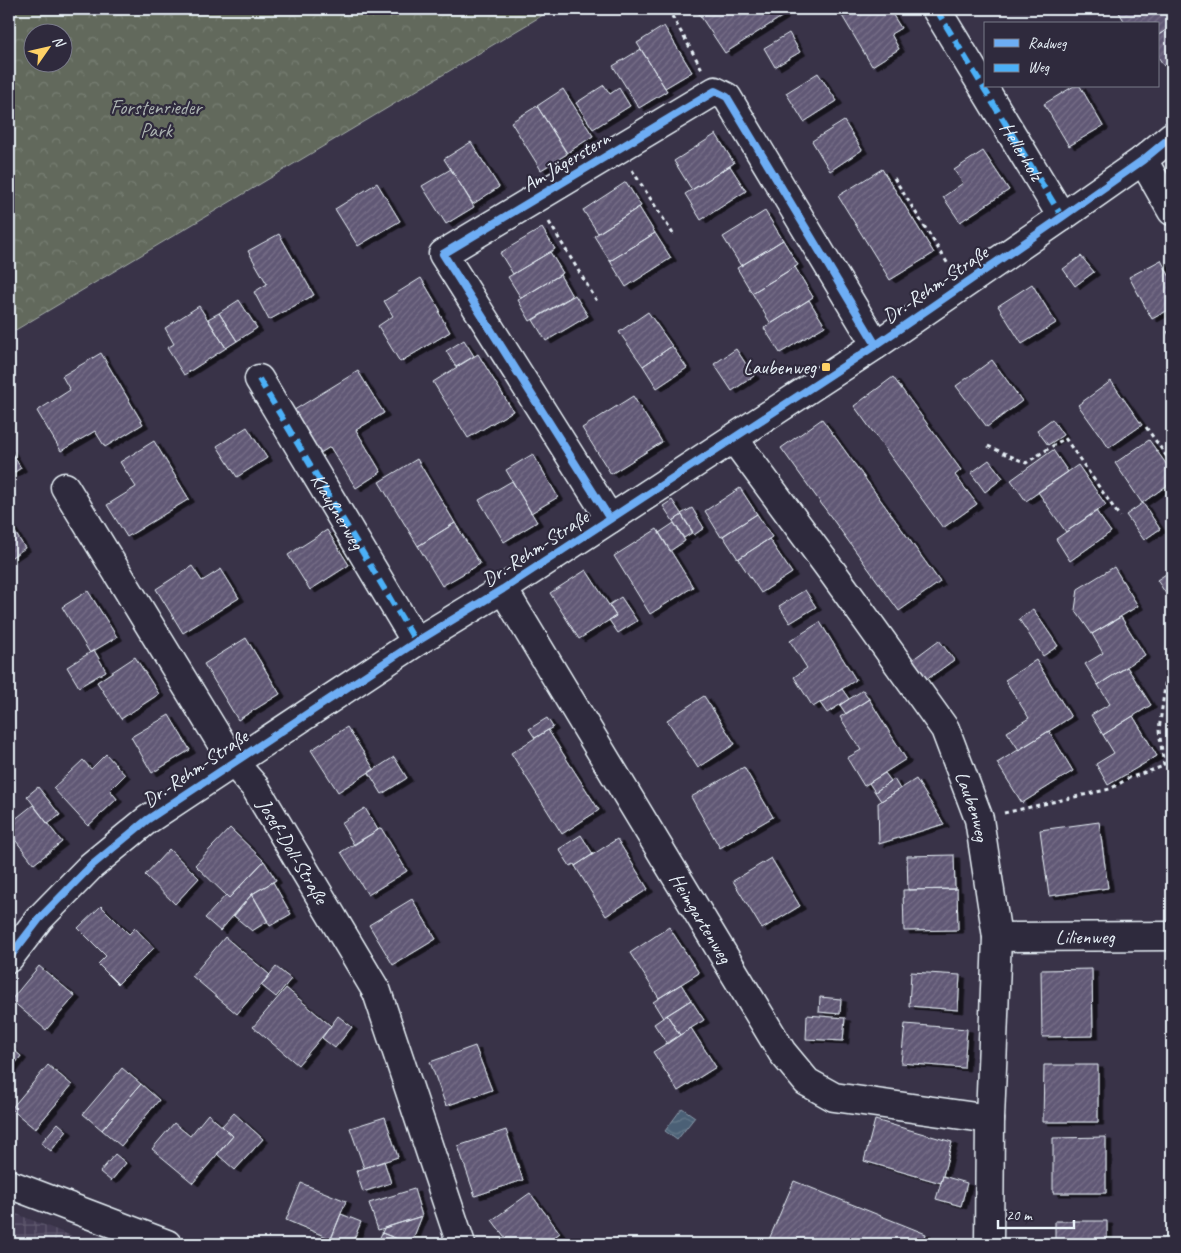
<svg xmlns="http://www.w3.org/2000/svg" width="1181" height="1253" font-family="Caveat,sans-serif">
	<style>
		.industrial { fill: url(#industrial-grid) }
		.forest { fill: url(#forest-crowns); stroke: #a5adaa; fill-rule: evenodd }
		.water { fill: url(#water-waves); stroke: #8a9baa }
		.building { fill: url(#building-hatch); stroke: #e8f1f8; filter: url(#shadow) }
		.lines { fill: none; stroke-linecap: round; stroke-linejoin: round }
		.street-casing { stroke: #e8f1f8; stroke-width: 31 }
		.path { stroke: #e8f1f8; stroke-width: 3; stroke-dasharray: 4 4; stroke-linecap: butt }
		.street { stroke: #2f2a3d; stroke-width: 28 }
		.quiet { stroke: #4cb0f7; stroke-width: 6; stroke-dasharray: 12 6; stroke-linecap: butt }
		.cycleway-casing { stroke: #2f2a3d; stroke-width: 11 }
		.cycleway { stroke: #6dadf4; stroke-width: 8 }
		.poi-dot { fill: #ffd166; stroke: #2f2a3d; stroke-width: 2 }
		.labels { text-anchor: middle; stroke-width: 4.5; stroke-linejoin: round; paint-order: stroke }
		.park-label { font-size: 20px; fill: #acb4b2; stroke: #2f2a3d }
		.street-label { font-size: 20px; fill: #e8f1f8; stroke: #2f2a3d }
		.poi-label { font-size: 20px; fill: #e8f1f8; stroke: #2f2a3d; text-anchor: end }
	</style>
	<defs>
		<pattern id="industrial-grid" width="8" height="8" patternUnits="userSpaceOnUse" patternTransform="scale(1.25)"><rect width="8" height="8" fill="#453e56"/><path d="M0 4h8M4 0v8" fill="none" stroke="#605a6f"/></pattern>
		<pattern id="forest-crowns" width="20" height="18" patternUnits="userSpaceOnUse" patternTransform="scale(1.25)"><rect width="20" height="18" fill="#62695c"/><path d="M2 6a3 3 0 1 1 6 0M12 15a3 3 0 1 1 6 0" fill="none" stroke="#787f74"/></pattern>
		<pattern id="water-waves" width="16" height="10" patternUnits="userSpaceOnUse" patternTransform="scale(1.25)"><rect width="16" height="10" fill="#4b6176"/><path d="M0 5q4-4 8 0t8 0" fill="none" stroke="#65788a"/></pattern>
		<pattern id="building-hatch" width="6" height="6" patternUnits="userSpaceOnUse" patternTransform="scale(1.25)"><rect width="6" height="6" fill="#615875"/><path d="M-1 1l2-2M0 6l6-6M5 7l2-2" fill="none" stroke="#787089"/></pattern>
		<filter id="shadow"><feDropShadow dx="5.5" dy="3" stdDeviation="0" flood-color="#0009"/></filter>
	</defs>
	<rect width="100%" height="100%" fill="#393348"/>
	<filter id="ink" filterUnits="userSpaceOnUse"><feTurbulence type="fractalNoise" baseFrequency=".02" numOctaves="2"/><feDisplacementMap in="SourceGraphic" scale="10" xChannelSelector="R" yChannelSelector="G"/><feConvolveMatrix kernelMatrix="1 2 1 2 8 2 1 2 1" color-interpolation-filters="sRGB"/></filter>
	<g filter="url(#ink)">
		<path class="industrial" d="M9 1211 92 1244H9Z"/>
		<path class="forest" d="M9 9H553L9 334ZM32 32H62V62H32Z"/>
		<path class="water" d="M682 1108 695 1117 677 1140 665 1131Z"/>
		<path class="building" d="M701 9H778L783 16 725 53 697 11Z
			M838 9H889L901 28 891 34 899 49 872 66Z
			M1117 9H1172V26L1157 36V24H1126Z
			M664 26 692 72 665 88 637 43Z
			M1172 26V62L1164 66 1157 55V36Z
			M789 33 800 52 775 67 764 48Z
			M641 49 667 91 639 108 613 66Z
			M818 73 837 101 804 122 786 93Z
			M604 85 610 94 619 88 630 106 593 129 576 103Z
			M1074 86H1080L1103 126 1069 146 1044 104Z
			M563 89 593 136 567 153 537 106Z
			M537 106 567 154 541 170 511 122Z
			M844 121 862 150 830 171 812 141Z
			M716 134 734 163 692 190 674 161Z
			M471 142 499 187 473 204 444 159Z
			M983 151 1009 190 960 222 943 197 963 183 954 170Z
			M730 166 746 191 701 220 685 194Z
			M451 169 474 207 446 224 422 186Z
			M882 169 934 253 890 280 838 196Z
			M626 182 641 206 598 233 583 210Z
			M377 183 400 221 358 246 335 209Z
			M639 207 655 233 610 261 594 236Z
			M765 211 783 240 741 266 723 237Z
			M542 228 555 249 513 274 500 253Z
			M655 233 671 258 626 287 610 261Z
			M279 234 314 295 269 320 254 292 267 284 248 251Z
			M783 240 798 265 752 293 737 268Z
			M550 252 563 273 521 298 508 277Z
			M1081 256 1094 272 1075 286 1063 269Z
			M1161 260 1172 281V308L1152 319 1129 277Z
			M795 267 813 297 771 324 752 293Z
			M560 275 572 296 530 321 518 300Z
			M421 278 440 310 439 313 450 332 400 362 378 326 393 316 384 301Z
			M1032 284 1056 323 1022 344 998 306Z
			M575 295 588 316 546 341 533 320Z
			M239 300 257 328 237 341 219 313Z
			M809 300 825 326 780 353 764 328Z
			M199 306 226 348 184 375 167 348 174 344 165 328Z
			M648 312 672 346 643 366 619 332Z
			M219 313 237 341 226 348 208 319Z
			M1172 328V339L1167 332Z
			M464 340 474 356 456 367 446 351Z
			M672 346 687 368 657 388 643 366Z
			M736 349 754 376 732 391 714 364Z
			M101 353 143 424 105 447 95 431 61 451 37 411 70 390 62 376Z
			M478 354 513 411 468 438 433 382Z
			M992 360 1022 401 987 427 956 386Z
			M1172 366V382L1165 371Z
			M358 371 384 413 356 430 381 472 356 488 330 447 317 455 291 412Z
			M893 377 961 470 955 475 977 504 943 528 854 406Z
			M1111 381 1142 425 1109 448 1078 405Z
			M633 396 662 442 611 474 582 428Z
			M822 419 940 582 899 611 781 448Z
			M1052 419 1063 435 1048 445 1037 430Z
			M247 427 267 458 237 477 217 446Z
			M1149 440 1172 472V482L1142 503 1115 463Z
			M154 441 189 499 127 537 107 505 136 487 120 462Z
			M9 448 21 468 9 476Z
			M1053 450 1068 472 1026 501 1011 480Z
			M533 454 558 497 531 513 506 470Z
			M417 459 455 523 418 546 379 482Z
			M989 460 1003 478 985 492 971 473Z
			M1078 465 1106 505 1066 532 1038 492Z
			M512 481 537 522 504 542 479 500Z
			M740 488 757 514 721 537 705 511Z
			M672 500 682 515 673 521 663 506Z
			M1143 503 1160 529 1144 540 1126 515Z
			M692 508 704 528 694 535 681 514Z
			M1096 511 1111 532 1070 561 1056 539Z
			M757 514 772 537 738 559 723 536Z
			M682 515 693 532 684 538 673 521Z
			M9 523 25 548 9 559Z
			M455 523 480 564 442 586 418 546Z
			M674 523 685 541 670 551 659 533Z
			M657 529 693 587 650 614 614 556Z
			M327 530 349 565 310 590 288 555Z
			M769 539 792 573 761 593 738 559Z
			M192 566 202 581 221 569 239 598 183 633 156 589Z
			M1114 567 1138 606 1092 634 1075 610 1078 589Z
			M586 570 616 616 579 639 550 593Z
			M1172 570V603L1157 580Z
			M805 590 816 607 790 623 779 606Z
			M88 591 117 637 90 653 62 607Z
			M621 597 637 621 618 633 609 620 616 616 609 605Z
			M1033 609 1058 646 1043 656 1019 619Z
			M1121 617 1145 655 1098 685 1085 664 1103 653 1092 634Z
			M820 622 856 680 813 707 794 677 807 668 790 641Z
			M246 638 280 694 238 720 204 664Z
			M939 640 954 660 926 680 912 660Z
			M94 650 106 671 79 687 67 667Z
			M135 657 159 694 121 719 97 682Z
			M1036 660 1071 717 1019 750 1007 732 1029 718 1005 680Z
			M1127 667 1151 705 1103 735 1091 715 1110 704 1098 685Z
			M842 689 849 699 827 713 820 703Z
			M863 690 869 699 846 714 840 705Z
			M704 696 735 744 698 768 667 720Z
			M869 699 906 759 864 786 847 758 861 750 840 717Z
			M169 715 190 750 152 773 131 737Z
			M1133 716 1157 756 1108 785 1096 764 1114 753 1103 735Z
			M547 718 553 727 535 738 529 729Z
			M347 727 374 769 338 792 311 750Z
			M548 730 599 810 562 834 511 753Z
			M1049 731 1073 771 1022 803 997 763Z
			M106 754 125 775 110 790 117 799 88 826 53 788 83 760 91 769Z
			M394 757 407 778 382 794 369 773Z
			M744 767 773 817 720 848 691 797Z
			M885 773 891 781 875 792 869 783Z
			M894 779 900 789 881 801 875 792Z
			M916 779 944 824 879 844 878 803Z
			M38 787 60 815 48 824 27 796Z
			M33 805 62 842 34 864 9 832V824Z
			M365 808 378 830 354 845 341 823Z
			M1099 822 1108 888 1049 896 1040 830Z
			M230 828 264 861 229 898 195 865Z
			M381 828 407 871 368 895 341 852Z
			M581 835 593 854 575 866 574 864 570 866 559 849Z
			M617 839 648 889 606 916 575 866Z
			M169 849 199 878 175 904 145 875Z
			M954 855 955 889 908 890 907 856Z
			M771 858 800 906 762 929 733 881Z
			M264 861 276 880 252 894 220 931 205 918 226 895 229 898Z
			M273 882 291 914 270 926 252 894Z
			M957 889 958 930 904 931 903 890Z
			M252 894 268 921 252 931 234 916Z
			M412 899 436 939 393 965 369 925Z
			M101 906 129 934 135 928 154 948 118 984 98 964 106 956 78 928Z
			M669 927 699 973 659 998 630 953Z
			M225 937 270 975 237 1014 192 976Z
			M39 966 75 996 46 1030 11 1000Z
			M276 967 291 979 276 997 261 985Z
			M1092 969 1093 1036 1042 1037 1041 970Z
			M911 972 960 975 958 1010 909 1006Z
			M681 984 691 1000 663 1018 653 1002Z
			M286 988 331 1026 298 1065 253 1027Z
			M820 997 841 999 840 1014 819 1012Z
			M691 1000 704 1020 680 1035 667 1015Z
			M667 1015 680 1035 667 1044 654 1024Z
			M807 1015 845 1018 843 1041 806 1039Z
			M338 1016 352 1027 335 1048 322 1038Z
			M905 1024 967 1029 964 1068 901 1063Z
			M691 1028 716 1067 678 1091 653 1052Z
			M9 1046 21 1056 9 1072Z
			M475 1046 492 1090 446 1106 430 1062Z
			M48 1065 72 1085 35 1129 11 1109Z
			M1044 1065H1098V1122H1043Z
			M122 1068 141 1084 102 1130 83 1114Z
			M141 1084 159 1100 121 1146 102 1130Z
			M234 1113 263 1139 235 1170 217 1154 233 1136 222 1126Z
			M208 1114 233 1136 193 1183 152 1149 174 1123 190 1136Z
			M385 1117 398 1157 364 1168 350 1128Z
			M875 1120 952 1142 941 1183 864 1161Z
			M58 1123 67 1131 51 1151 41 1143Z
			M506 1130 523 1180 475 1196 458 1146Z
			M1106 1137V1193H1053V1138Z
			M115 1154 126 1163 111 1181 100 1172Z
			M384 1161 391 1183 363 1192 356 1171Z
			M943 1176 967 1183 961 1206 936 1199Z
			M794 1181 926 1234 923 1244H767Z
			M301 1183 346 1201 331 1239 286 1220Z
			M414 1189 422 1216 378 1230 369 1203Z
			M530 1193 560 1233 545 1244H510L492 1220Z
			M341 1214 361 1222 352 1244H325L328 1237 331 1239Z
			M422 1216 411 1244 382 1233 384 1228Z
			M1055 1221H1107V1244H1055Z
			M382 1233 410 1244H377Z"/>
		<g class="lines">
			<defs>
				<g id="street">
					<path id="s1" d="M936 9 1062 217"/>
					<path d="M1143 160 1172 211"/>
					<path d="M259 379 416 642"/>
					<path id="s2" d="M734 439 833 573 945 729 979 819 997 937 990 1119 989 1244"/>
					<path id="s3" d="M65 487 233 762 255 787 377 992 461 1244"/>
					<path d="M610 519 443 254 715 91 727 97 876 345"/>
					<path id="s4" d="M503 589 782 1052 807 1082 834 1097 990 1119"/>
					<path id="s5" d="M997 937 1172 936"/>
					<path d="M9 958 39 919 91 866 147 820 416 642 503 589 876 345 1062 217 1143 160 1172 136"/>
					<path d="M9 1184 167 1244"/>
				</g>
			</defs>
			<use href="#street" class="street-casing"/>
			<path class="path" d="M668 9 702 69
				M632 170 675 237
				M894 178 948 264
				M549 222 598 303
				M1146 427 1172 464
				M988 446 1026 463 1065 438 1120 517
				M1004 813 1110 789 1129 778 1164 766 1159 730 1172 635"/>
			<use href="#street" class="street"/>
			<g class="quiet">
				<path d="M936 9 1062 217"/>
				<path id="s6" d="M259 379 416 642"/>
			</g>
			<defs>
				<path id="cycleway" d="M610 519 443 254 715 91 727 97 876 345
					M9 958 39 919 91 866 147 820 416 642 503 589 876 345 1062 217 1143 160 1172 136"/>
			</defs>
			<use href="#cycleway" class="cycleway-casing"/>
			<use href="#cycleway" class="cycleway"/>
		</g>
	</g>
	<rect class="poi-dot" x="821" y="362" width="10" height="10" rx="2.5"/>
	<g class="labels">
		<g class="park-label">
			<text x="156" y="114">Forstenrieder<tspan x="156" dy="23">Park</tspan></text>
		</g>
		<g class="street-label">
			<text dy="7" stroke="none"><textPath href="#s1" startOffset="166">Hellerholz</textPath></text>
			<text transform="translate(566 161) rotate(-31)" y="7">Am Jägerstern</text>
			<text transform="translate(935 284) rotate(-34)" y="7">Dr.-Rehm-Straße</text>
			<text dy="7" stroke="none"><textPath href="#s6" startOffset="154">Klaußnerweg</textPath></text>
			<text transform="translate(535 548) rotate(-33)" y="7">Dr.-Rehm-Straße</text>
			<text transform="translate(195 768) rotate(-34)" y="7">Dr.-Rehm-Straße</text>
			<text dy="7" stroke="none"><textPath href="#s2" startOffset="441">Laubenweg</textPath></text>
			<text dy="7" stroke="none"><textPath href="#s3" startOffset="430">Josef-Doll-Straße</textPath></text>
			<text dy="7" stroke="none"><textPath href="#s4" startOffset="384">Heimgartenweg</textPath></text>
			<text dy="7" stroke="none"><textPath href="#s5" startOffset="88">Lilienweg</textPath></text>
		</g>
		<g class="poi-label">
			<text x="816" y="374">Laubenweg</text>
		</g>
	</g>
	<rect width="1181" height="1253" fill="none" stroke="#2f2a3d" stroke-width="30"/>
	<rect x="15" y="15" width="1151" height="1223" fill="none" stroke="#e8f1f8" stroke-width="2" filter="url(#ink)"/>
	<rect x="984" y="22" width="175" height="65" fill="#2f2a3d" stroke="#797a88"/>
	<rect x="994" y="39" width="25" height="8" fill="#6dadf4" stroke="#797a88"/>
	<text x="1028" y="48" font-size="15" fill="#e8f1f8">Radweg</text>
	<rect x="994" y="64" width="25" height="8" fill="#4cb0f7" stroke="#797a88"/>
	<text x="1028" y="72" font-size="15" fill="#e8f1f8">Weg</text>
	<g transform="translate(48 48) rotate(56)"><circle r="24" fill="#2f2a3d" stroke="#797a88"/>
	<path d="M0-4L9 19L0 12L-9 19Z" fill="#ffd166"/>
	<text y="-8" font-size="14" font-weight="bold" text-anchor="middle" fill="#e8f1f8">N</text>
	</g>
	<path d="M998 1220v8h76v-8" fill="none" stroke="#e8f1f8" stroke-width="2.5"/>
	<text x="1006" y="1220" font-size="15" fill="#e8f1f8" stroke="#2f2a3d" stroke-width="4" paint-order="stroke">20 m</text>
</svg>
